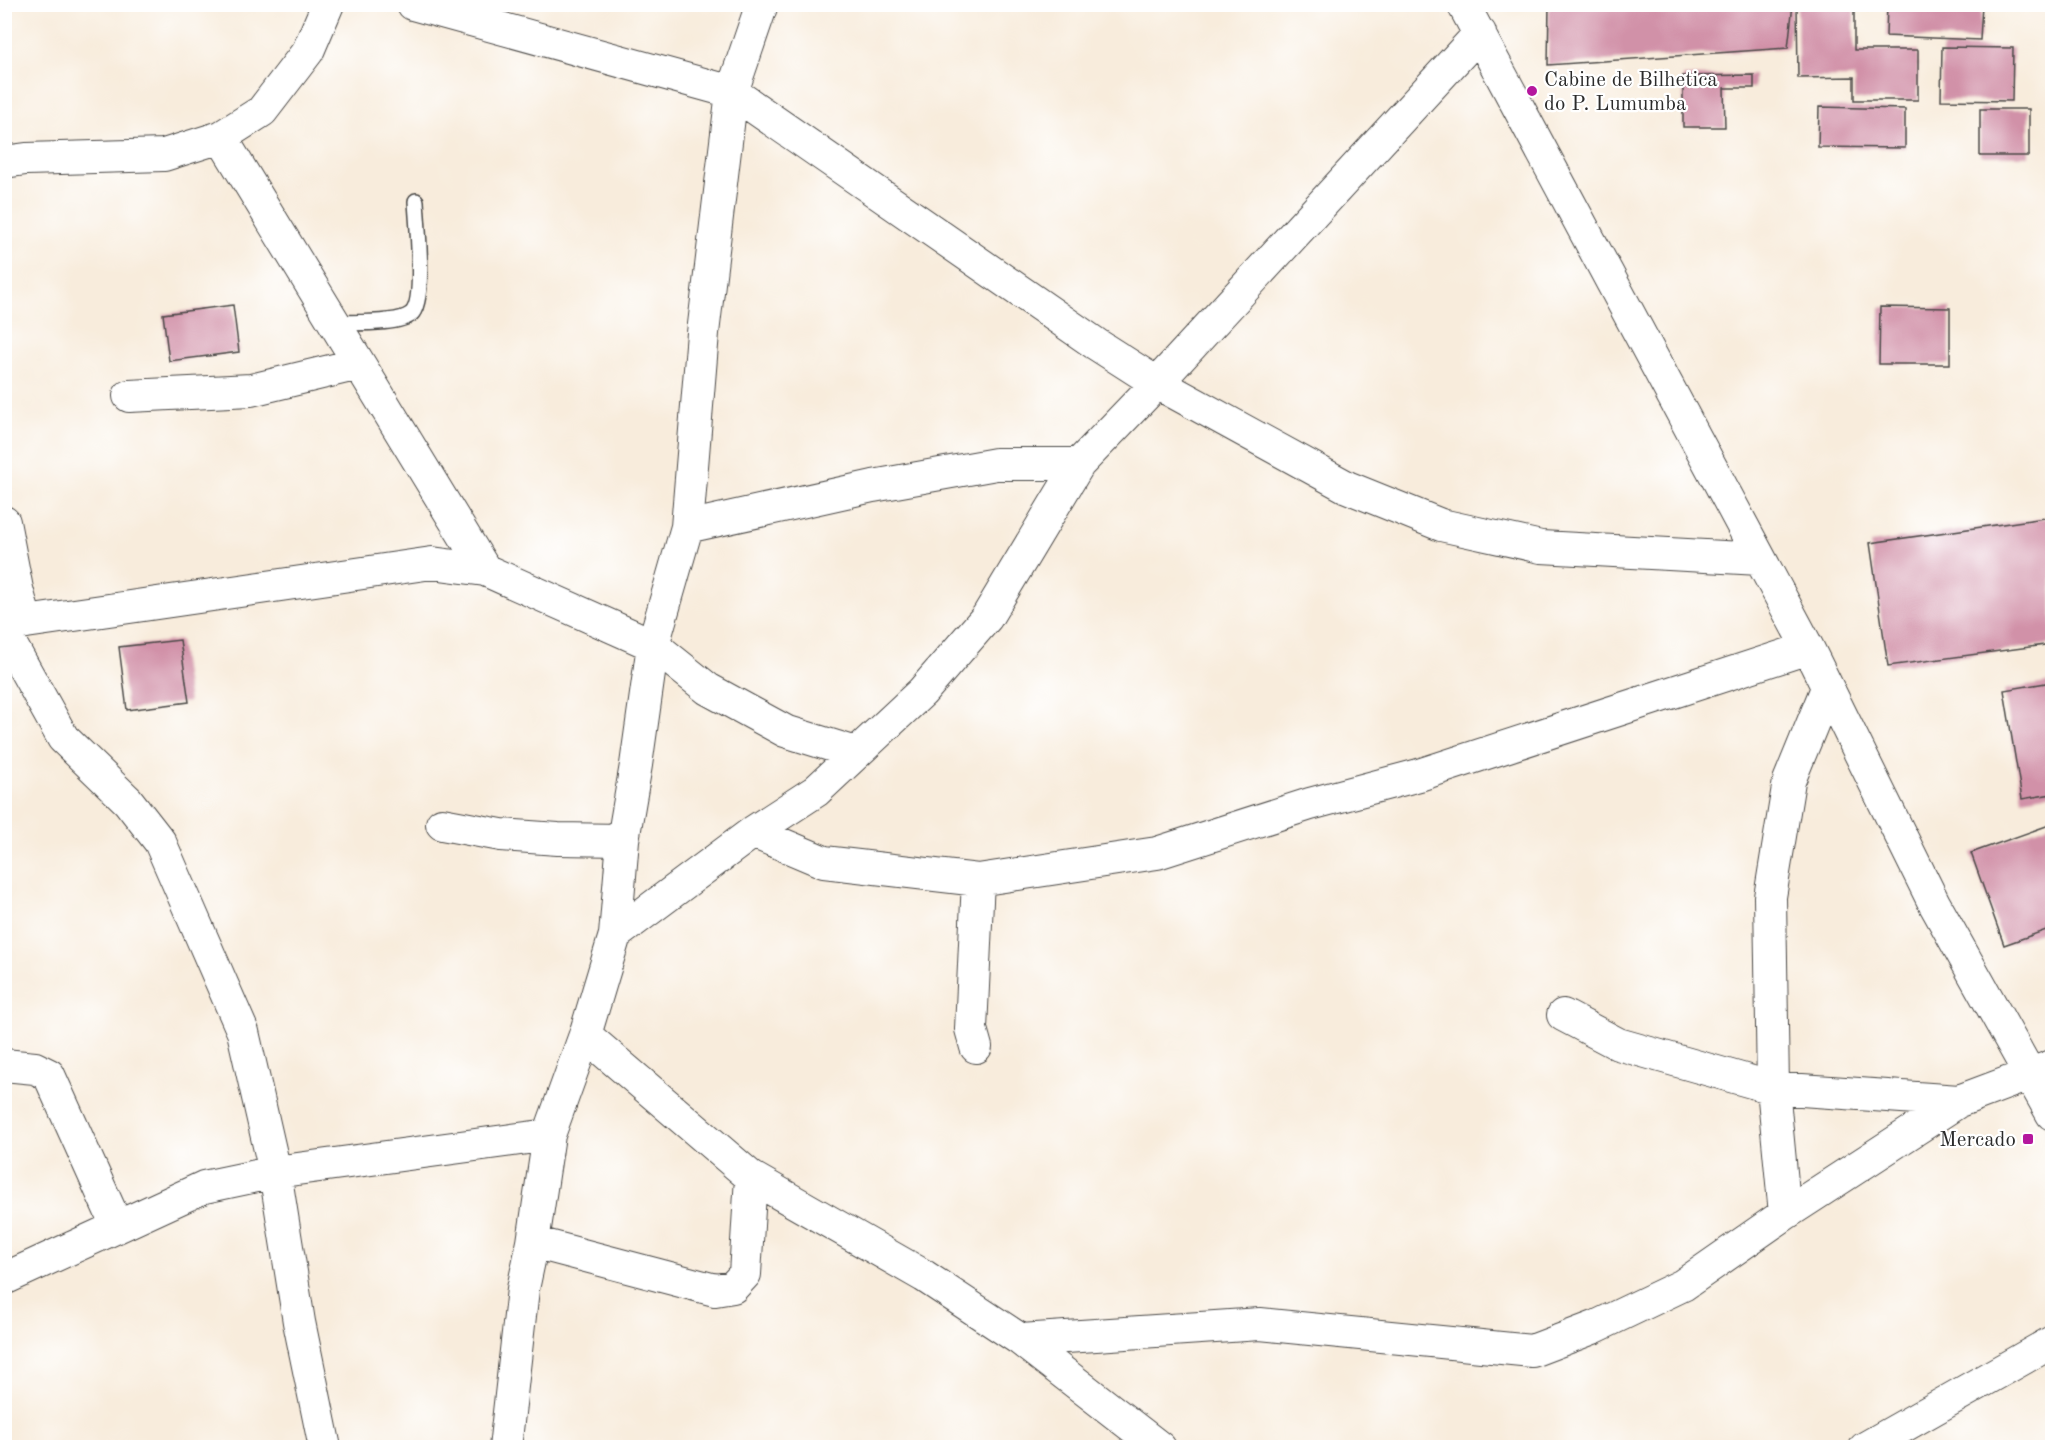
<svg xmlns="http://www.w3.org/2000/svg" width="2057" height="1452" font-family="'Old Standard TT',serif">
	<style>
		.building { fill: #d191a8 }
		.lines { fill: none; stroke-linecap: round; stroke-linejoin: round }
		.lane-casing { stroke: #4a4846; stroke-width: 18 }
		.street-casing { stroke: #4a4846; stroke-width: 34 }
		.lane { stroke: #fff; stroke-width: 15 }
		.street { stroke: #fff; stroke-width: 32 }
		.poi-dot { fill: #b5179e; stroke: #fff; stroke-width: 2 }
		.labels { text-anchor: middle; stroke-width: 4.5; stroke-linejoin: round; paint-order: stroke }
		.poi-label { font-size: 21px; fill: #2b2b2b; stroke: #fff; text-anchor: start }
	</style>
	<rect width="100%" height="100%" fill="#fff"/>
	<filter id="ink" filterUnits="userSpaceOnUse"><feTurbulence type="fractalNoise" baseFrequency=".0167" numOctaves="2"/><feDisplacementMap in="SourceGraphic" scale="12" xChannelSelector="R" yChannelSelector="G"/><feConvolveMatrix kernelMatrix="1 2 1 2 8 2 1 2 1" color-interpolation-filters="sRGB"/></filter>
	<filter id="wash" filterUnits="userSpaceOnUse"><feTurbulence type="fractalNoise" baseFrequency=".008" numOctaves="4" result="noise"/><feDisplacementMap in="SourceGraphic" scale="24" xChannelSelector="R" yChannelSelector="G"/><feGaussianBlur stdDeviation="1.35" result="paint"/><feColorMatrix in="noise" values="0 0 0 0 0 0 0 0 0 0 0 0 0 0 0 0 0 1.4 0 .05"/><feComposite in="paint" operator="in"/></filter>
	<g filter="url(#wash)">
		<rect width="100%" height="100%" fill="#f8ecdc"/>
		<g id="blocks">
			<path class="building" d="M1549 4H1793L1788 48 1548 65Z
				M1797 4H1854V50H1918V100H1854V77L1798 78Z
				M1887 4H1982L1980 40 1886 36Z
				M1942 47 2013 48 2012 101 1941 100Z
				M1754 75V88H1724L1725 127H1683V76Z
				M1819 107 1905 109V148L1818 147Z
				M1980 109H2029V156H1980Z
				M233 305 239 352 169 361 163 314Z
				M1880 307 1950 308V364H1879Z
				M2052 517V644L1888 666 1870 543Z
				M180 640 189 702 127 710 119 647Z
				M2052 682V794L2022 799 2004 690Z
				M2052 824V928L2004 945 1971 853Z"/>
		</g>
	</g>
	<g filter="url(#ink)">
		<use href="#blocks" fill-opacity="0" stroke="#4a4846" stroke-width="1.5"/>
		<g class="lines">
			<defs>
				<path id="lane" d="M334 323C352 322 398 325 411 314 426 302 417 222 416 201"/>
				<path id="street" d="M413 4 732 92 1096 344 1157 383 1347 487 1441 525 1541 547 1760 559
					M1463 4 1808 648 1934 903 2052 1114
					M221 137 485 570
					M4 162 26 159 164 155 221 137 262 111 308 51 328 4
					M129 396 251 390 359 364
					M4 522 17 589 26 622
					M687 527 873 486 996 464H1079
					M4 627 26 622 432 563 485 570 653 645 708 689 785 731 856 753
					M4 632 63 738 128 801 160 842 243 1032 275 1172 299 1322 325 1448
					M442 824 501 835 558 839 623 840
					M753 832 824 862 978 880 1157 853 1310 804 1419 775 1808 648
					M615 935 753 832 816 791 922 692 987 617 1079 464 1157 383 1480 33
					M1563 1015 1618 1044 1773 1088 1959 1101
					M585 1035 751 1177 924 1276 1021 1340 1160 1448
					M976 1047 971 1029 978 880
					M4 1065 35 1068 49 1075 117 1226
					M1785 1214 1773 1088 1770 897 1789 781 1827 688
					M533 1242 715 1290 733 1287 745 1274 751 1177
					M4 1279 204 1187 275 1172 549 1135
					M1021 1340 1260 1324 1532 1351 1595 1327 1683 1285 1785 1214 1959 1101 2052 1066
					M505 1448 523 1289 533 1242 549 1135 585 1035 615 935 623 840 636 765 653 645 687 527 703 333 732 92 762 4
					M1865 1448 2052 1342"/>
			</defs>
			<use href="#lane" class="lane-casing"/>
			<use href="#street" class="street-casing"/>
			<use href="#lane" class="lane"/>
			<use href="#street" class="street"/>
		</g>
	</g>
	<g class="poi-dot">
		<circle cx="1532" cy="91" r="6"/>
		<rect x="2022" y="1133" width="12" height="12" rx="3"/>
	</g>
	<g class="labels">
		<g class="poi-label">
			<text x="1544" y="86">Cabine de Bilhetica<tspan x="1544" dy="24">do P. Lumumba</tspan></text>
			<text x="2016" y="1146" text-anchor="end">Mercado</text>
		</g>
	</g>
	<rect width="2057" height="1452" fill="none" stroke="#fff" stroke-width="24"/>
</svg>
